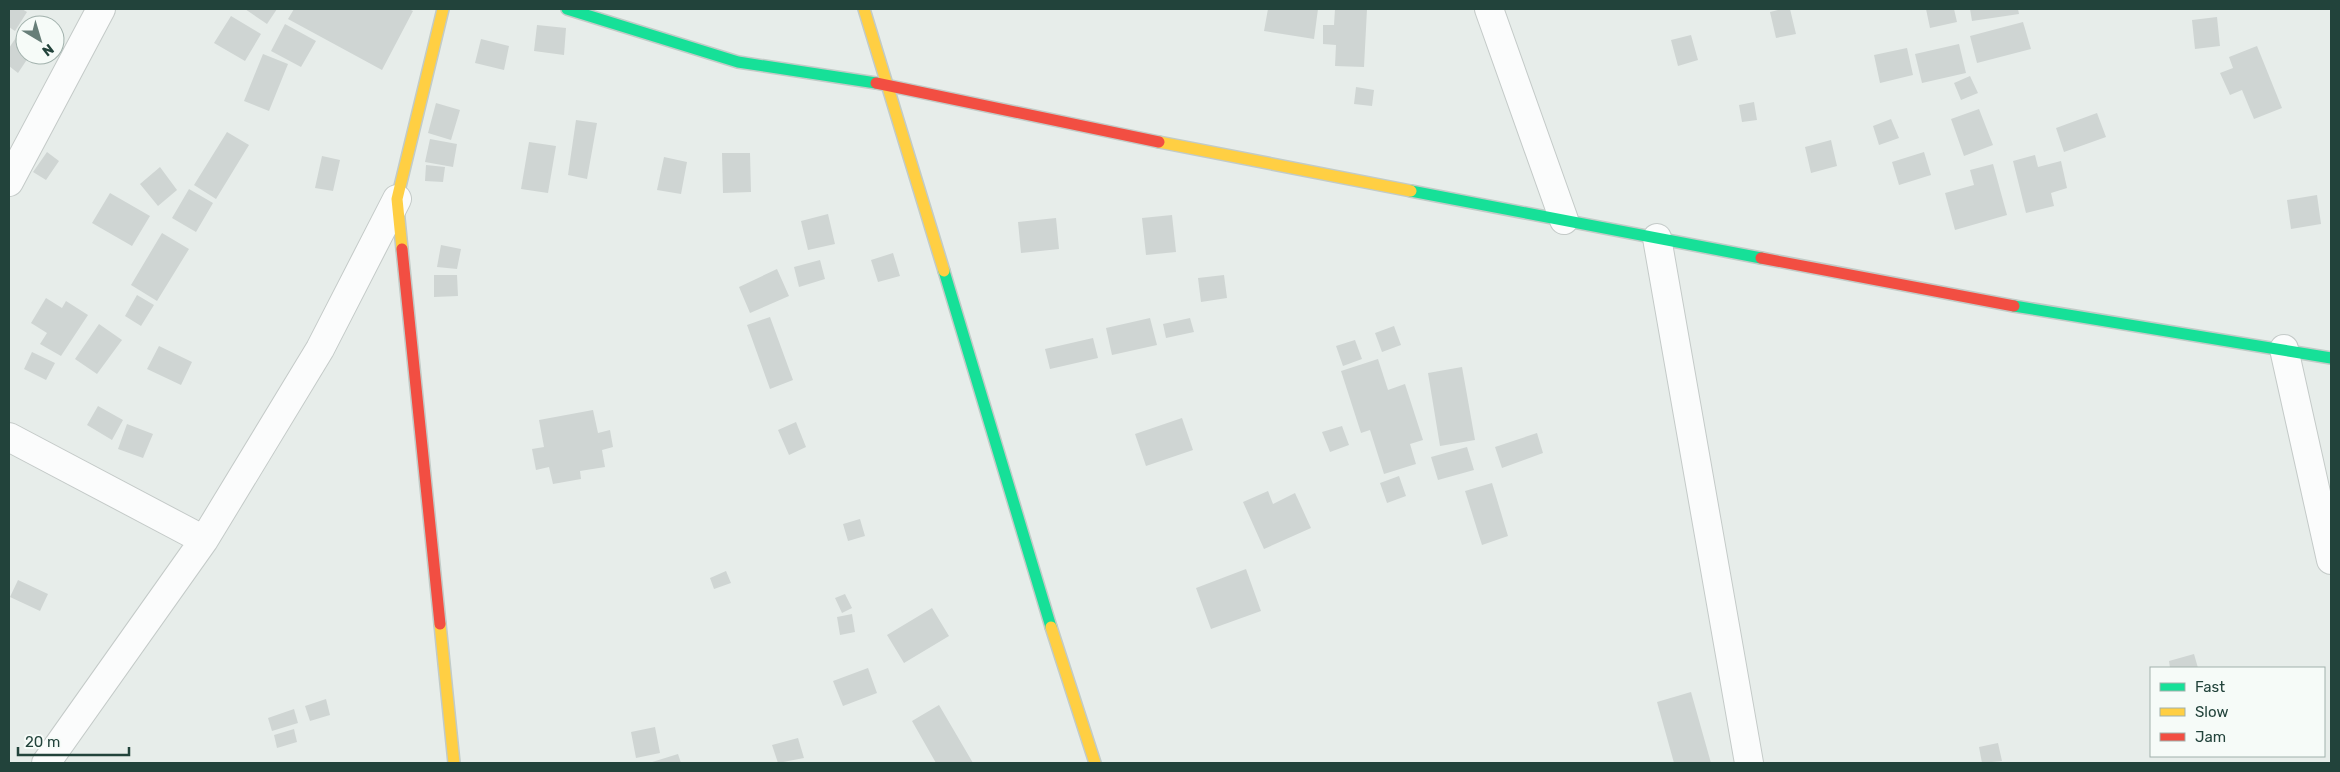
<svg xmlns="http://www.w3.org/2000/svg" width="2340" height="772" font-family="Rubik,sans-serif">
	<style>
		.building { fill: #cfd5d3 }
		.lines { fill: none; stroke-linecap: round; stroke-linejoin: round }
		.street-casing { stroke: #c4cac8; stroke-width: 30 }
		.fast-casing { stroke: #c2cbc7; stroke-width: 14 }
		.slow-casing { stroke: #c2cbc7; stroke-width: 14 }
		.jam-casing { stroke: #c2cbc7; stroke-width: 14 }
		.street { stroke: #fbfcfc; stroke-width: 28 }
		.fast { stroke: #16e098; stroke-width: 11 }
		.slow { stroke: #ffcf43; stroke-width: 11 }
		.jam { stroke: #f24e42; stroke-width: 11 }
	</style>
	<rect width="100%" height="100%" fill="#e7edea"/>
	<path class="building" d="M9 9H22L27 12 15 31 9 27Z
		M245 9H277L267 24Z
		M294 9H409L413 11 382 70 288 19Z
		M1268 9H1318L1314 39 1264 31Z
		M1335 9H1367L1364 67 1335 66 1336 45 1323 44V25H1334Z
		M1782 9H1790L1796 34 1776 38 1770 12Z
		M1926 9H1954L1957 22 1930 28Z
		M1970 9H2018L2019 14 1972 21Z
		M231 16 261 34 245 61 214 43Z
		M2217 17 2220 46 2195 49 2192 20Z
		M2023 22 2031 49 1977 63 1970 36Z
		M285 24 316 41 301 67 271 51Z
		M537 25 566 28 564 55 534 51Z
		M1691 35 1698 60 1678 66 1671 40Z
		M17 36 25 41V55H30L18 73 9 66V48Z
		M481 39 509 46 504 70 475 63Z
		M1959 44 1966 73 1922 83 1915 54Z
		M2257 46 2282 108 2254 119 2242 90 2230 95 2220 73 2233 68 2229 57Z
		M1907 48 1913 75 1880 83 1874 55Z
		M263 54 288 64 269 111 244 101Z
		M1970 76 1978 93 1961 100 1954 83Z
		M1356 87 1374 90 1372 106 1354 104Z
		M1754 102 1757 120 1742 122 1739 105Z
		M436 103 460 110 451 140 428 133Z
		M1979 109 1993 145 1964 156 1951 119Z
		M2097 113 2106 137 2064 152 2056 128Z
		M1891 119 1899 138 1879 145 1873 126Z
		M576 120 597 123 587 179 568 175Z
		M227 132 249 145 216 199 194 185Z
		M430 139 457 144 453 167 425 162Z
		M1831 140 1837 166 1811 173 1805 147Z
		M529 142 556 146 548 193 521 189Z
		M47 152 59 161 46 180 33 172Z
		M1924 152 1931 175 1899 185 1892 162Z
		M722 153H750L751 192 723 193Z
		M2035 155 2038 167 2061 161 2067 188 2051 193 2054 206 2026 213 2013 161Z
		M322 156 340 160 333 191 315 188Z
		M664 157 687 162 681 194 657 190Z
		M1993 164 2007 215 1955 230 1945 193 1974 185 1970 170Z
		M426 165 445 167 443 182 425 181Z
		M160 167 177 190 158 206 140 184Z
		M189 189 213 203 196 232 172 218Z
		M110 193 150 216 132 246 92 223Z
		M2317 195 2321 224 2291 229 2287 200Z
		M828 214 835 244 808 250 801 221Z
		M1172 215 1176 252 1146 255 1142 218Z
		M1056 218 1059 249 1021 253 1018 222Z
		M162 233 189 249 157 301 131 285Z
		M441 245 461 249 457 269 437 267Z
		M893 253 900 276 878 282 871 260Z
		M820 260 825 279 799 287 794 267Z
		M777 269 789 296 750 313 739 287Z
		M434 275H457L458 296 434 297Z
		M1224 275 1227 298 1201 302 1198 278Z
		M137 295 154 305 141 326 125 316Z
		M46 298 62 308 66 301 88 315 61 356 40 344 47 333 31 323Z
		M770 317 793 380 770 389 747 325Z
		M1150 318 1157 345 1112 355 1106 328Z
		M1190 318 1194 332 1166 338 1163 324Z
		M99 324 122 340 97 374 75 359Z
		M1394 326 1401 345 1382 352 1375 333Z
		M1093 338 1098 358 1050 369 1045 349Z
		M1355 340 1362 359 1343 366 1336 346Z
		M159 346 192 362 181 385 147 369Z
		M32 352 55 363 46 380 24 369Z
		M1378 359 1388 390 1405 384 1423 440 1410 444 1416 464 1384 474 1370 430 1361 433 1341 371Z
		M1462 367 1475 440 1440 446 1428 373Z
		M98 406 123 420 112 440 87 425Z
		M593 410 598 433 610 430 613 447 602 450 605 467 580 471 581 479 553 484 549 467 536 470 532 449 544 447 539 420Z
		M1182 418 1193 450 1146 466 1135 434Z
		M796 422 806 447 789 455 778 430Z
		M127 424 153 434 143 458 118 449Z
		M1342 426 1349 445 1330 452 1322 432Z
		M1537 433 1543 453 1502 468 1495 447Z
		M1467 447 1474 470 1438 480 1431 457Z
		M1399 476 1406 496 1387 503 1380 483Z
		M1492 483 1508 536 1482 545 1465 491Z
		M1268 491 1273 504 1295 493 1311 528 1264 549 1243 502Z
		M860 519 865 536 848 541 843 524Z
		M1246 569 1261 611 1211 629 1196 588Z
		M726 571 731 583 714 589 710 578Z
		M18 580 48 594 40 611 10 597Z
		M845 594 852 608 842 613 835 598Z
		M932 608 949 636 904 663 887 635Z
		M852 614 855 632 840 635 837 617Z
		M2194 654 2198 668H2170L2169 661Z
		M868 668 877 693 843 706 833 681Z
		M1691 692 1711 763H1674L1657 702Z
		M326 699 330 715 310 721 305 706Z
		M939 705 973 763H936L912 721Z
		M294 709 298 723 272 731 268 718Z
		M655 727 660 753 636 758 631 732Z
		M294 729 297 742 277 748 274 735Z
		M798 738 804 758 778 763 772 745Z
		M1998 743 2002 761 1982 763 1979 747Z
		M678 754 681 763H649Z"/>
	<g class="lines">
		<defs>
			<path id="street" d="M1489 9 1564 220
				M9 182 101 9
				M1657 238 1749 763
				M2284 349 2331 560
				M9 437 204 540
				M46 763 204 540 320 349 397 199"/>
			<path id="fast" d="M567 9 738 62 876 83
				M1411 191 1761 258
				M944 271 1051 627
				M2014 306 2331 358"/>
			<path id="slow" d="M864 9 944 271
				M1159 142 1411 191
				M402 249 397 199 443 9
				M440 624 454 763
				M1051 627 1095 763"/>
			<path id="jam" d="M876 83 1159 142
				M402 249 440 624
				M1761 258 2014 306"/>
		</defs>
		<use href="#street" class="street-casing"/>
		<use href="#fast" class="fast-casing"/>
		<use href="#slow" class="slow-casing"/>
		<use href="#jam" class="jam-casing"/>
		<use href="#street" class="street"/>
		<use href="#fast" class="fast"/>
		<use href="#slow" class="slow"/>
		<use href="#jam" class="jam"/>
	</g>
	<rect width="2340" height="772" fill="none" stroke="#22433b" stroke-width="20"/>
	<rect x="2150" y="667" width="175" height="90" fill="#f6fbf8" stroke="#a1b1ac"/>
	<rect x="2160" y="683" width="25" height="8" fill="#16e098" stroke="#a1b1ac"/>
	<text x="2195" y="692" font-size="15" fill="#22433b">Fast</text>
	<rect x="2160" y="708" width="25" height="8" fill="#ffcf43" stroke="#a1b1ac"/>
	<text x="2195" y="717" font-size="15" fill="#22433b">Slow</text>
	<rect x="2160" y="733" width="25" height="8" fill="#f24e42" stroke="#a1b1ac"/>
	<text x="2195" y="742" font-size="15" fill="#22433b">Jam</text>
	<g transform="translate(40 40) rotate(142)"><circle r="24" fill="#f6fbf8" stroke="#a1b1ac"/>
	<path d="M0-4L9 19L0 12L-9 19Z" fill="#677e78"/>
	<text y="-8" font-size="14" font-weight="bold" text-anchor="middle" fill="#22433b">N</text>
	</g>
	<path d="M18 747v8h111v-8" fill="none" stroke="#22433b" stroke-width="2.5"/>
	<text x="25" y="747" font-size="15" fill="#22433b" stroke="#f6fbf8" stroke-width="4" paint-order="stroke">20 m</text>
</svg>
